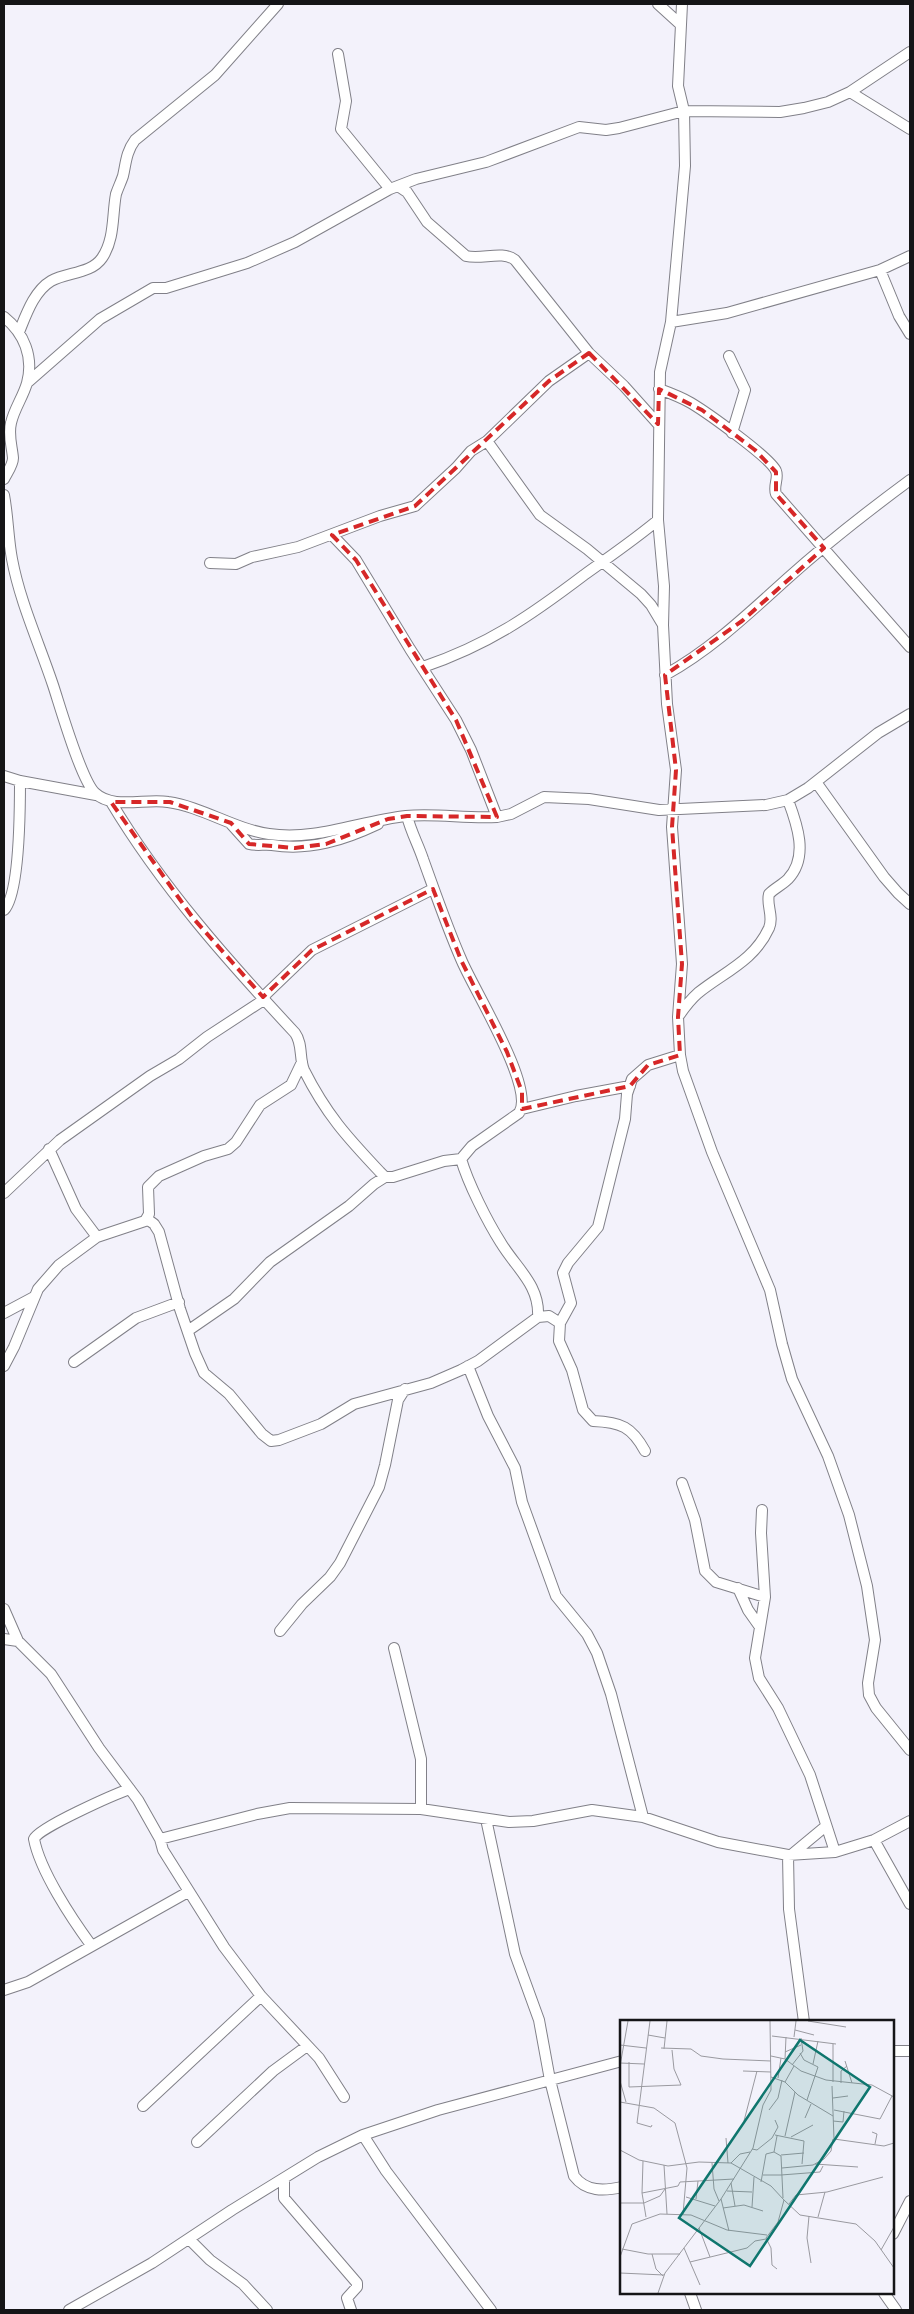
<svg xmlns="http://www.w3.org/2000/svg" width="914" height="2314" font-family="Manrope,sans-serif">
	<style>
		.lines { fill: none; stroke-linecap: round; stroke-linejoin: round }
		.street-casing { stroke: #818088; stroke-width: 12 }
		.street { stroke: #fff; stroke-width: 10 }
		.marked { fill: none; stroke: #d62828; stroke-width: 4; stroke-dasharray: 10 6; stroke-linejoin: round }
		.inset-road { fill: none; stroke: #9a9aa0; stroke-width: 1 }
		.view { fill: #0f766e; fill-opacity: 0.15; stroke: #0f766e; stroke-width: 2.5 }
		.inset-edge { fill: none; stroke: #151517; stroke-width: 2.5 }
	</style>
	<rect width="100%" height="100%" fill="#f3f2fb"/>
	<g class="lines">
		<defs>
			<path id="street" d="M658 4 680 24
				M682 4 678 86 684 111 685 166 671 322 660 372 658 520 664 586 663 625 667 704 676 770 672 827 682 964 678 1017 680 1055 683 1071 712 1152 770 1290 782 1344 792 1379 828 1456 849 1515 867 1586 875 1640 868 1683 869 1695 876 1708 910 1750
				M338 54 346 101 341 129 390 189
				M850 92 910 129
				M398 186 407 192 427 222 466 256C482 260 502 250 515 260L589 353 624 386 658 424
				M880 270 899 316 910 334
				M4 317C24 333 34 357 27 383 23 397 14 409 11 423 8 435 12 446 13 458 13 465 7 473 4 479
				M671 322 727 313 880 270 910 256
				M19 332C26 315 34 291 51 281 67 272 91 274 102 258 115 239 112 215 116 194 118 188 121 182 123 176 126 163 126 152 135 140L215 75 278 4
				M729 356 745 390 732 433
				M27 383 100 319 153 288H166L247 263 295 242 390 189 416 179 486 162 579 127 606 130 619 128 684 111 780 112 804 108 828 102 850 92 910 52
				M659 389C670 393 681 397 691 403 706 412 771 458 776 471 779 478 773 486 776 494L910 647
				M487 441 540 515 587 549 641 594 651 605 663 625
				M4 495C8 516 8 538 12 559 20 602 39 643 53 685 60 706 81 780 95 793 113 810 146 798 168 802 203 807 234 829 269 834 316 841 360 821 406 816 436 813 467 819 497 817L511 814 544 797 589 799 659 810 766 805 788 800 808 788 878 733 910 714
				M332 535 356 560 410 649 456 720 471 750 497 817
				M210 563 236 564 252 557 298 547 380 516 415 506 456 468 471 451 487 441 549 381 589 353
				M423 667C488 645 530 616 584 575 609 557 634 540 658 520
				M665 675C712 649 749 613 788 578 827 543 868 511 910 480
				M4 776 20 781 96 795
				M816 782 884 877 898 893 910 904
				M111 802C162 887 228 961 295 1033 303 1044 299 1058 304 1070 326 1114 347 1137 380 1172L385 1177H393L444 1161 461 1159
				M407 816C411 832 418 844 423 859 435 892 447 927 461 959 472 987 536 1088 519 1113L472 1146 461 1159C468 1183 487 1221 501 1243 516 1268 540 1285 538 1317
				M231 824 249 844C257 846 264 844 272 845 310 851 344 840 378 824
				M4 910C20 894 20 807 20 781
				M263 997 312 950 433 889
				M678 1017C684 1008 690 1000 698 993 724 972 754 961 769 928 774 916 766 905 769 894 775 888 782 885 788 879 809 857 797 824 788 800
				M522 1109 576 1096 630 1086
				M49 1149 76 1209 97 1237
				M4 1193 60 1140 150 1076 179 1059 207 1037 265 999
				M147 1219 154 1224 159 1232 180 1309 195 1353 204 1373 229 1394 262 1434 271 1441 279 1440 321 1424 354 1404 431 1383 461 1370 478 1361 538 1317 549 1316 560 1323
				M4 1313 34 1297
				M189 1330 234 1299 270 1262 349 1206 374 1184 385 1177
				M74 1362 136 1318 179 1302
				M4 1366 14 1347 38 1289 59 1265 97 1237 145 1221 149 1214 148 1187 159 1176 204 1156 228 1149 236 1142 260 1105 291 1085 302 1062
				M468 1366 488 1416 515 1468 522 1502 556 1596 587 1634 597 1653 611 1694 643 1817
				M645 1451C632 1427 621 1422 593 1421L583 1410 572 1370 559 1341 560 1323 571 1303 563 1273 568 1263 598 1227 625 1119 627 1094 632 1079 648 1065 680 1055
				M682 1483 695 1520 705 1571 716 1582 765 1597
				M762 1510 761 1533 765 1597 755 1658 759 1678 778 1708 810 1775 835 1852
				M738 1588 748 1610 760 1627
				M4 1609 18 1641
				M280 1631 302 1604 330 1577 340 1563 379 1487 385 1465 398 1400 405 1389
				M4 1639 18 1641 51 1674 99 1748 138 1800 160 1839 163 1850 224 1947 261 1996 319 2058 344 2097
				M394 1648 421 1759V1809
				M486 1819 515 1954 539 2020 550 2080 574 2176C586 2192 604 2191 622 2187
				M160 1839 257 1814 290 1808 421 1809 509 1822 533 1821 592 1810 643 1817 718 1842 788 1855 835 1852 874 1840 910 1821
				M874 1840 910 1904
				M788 1855 789 1909 804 2022
				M791 1855 826 1826
				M91 1945C72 1919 40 1871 34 1839 38 1828 115 1794 130 1789
				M4 1990 28 1982 188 1892
				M893 2051H910
				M143 2106 261 1996
				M363 2135 386 2171 491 2310
				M197 2142 273 2071 307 2046
				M284 2179V2198L357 2283V2287L347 2298 351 2310
				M893 2234 910 2201
				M189 2239 210 2260 243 2284 267 2310
				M690 2293 696 2310
				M884 2293 896 2310
				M69 2310 152 2263 232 2210 318 2157 363 2135 438 2110 622 2061"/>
		</defs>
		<use href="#street" class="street-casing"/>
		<use href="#street" class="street"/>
	</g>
	<path class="marked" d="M589 353 658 424 659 389 702 410 755 450 776 472V494L824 548 742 621 665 675 676 770 672 827 682 964 678 1017 680 1055 648 1065 630 1086 522 1109V1092L507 1052 461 960 433 889 312 950 263 997 193 918 111 802H170L231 823 249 844 295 848 326 844 388 819 407 816 497 817 456 720 356 560 332 535 415 506 549 381Z"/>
	<g transform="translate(620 2020)">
		<rect width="274" height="274" fill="#f3f2fb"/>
		<path class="inset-road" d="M30 1 17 103 31 107 32 105M188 1 226 7M175 10 194 15M28 15 45 18M152 16 216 24M174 17 176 1M0 25 26 28M41 28 71 29 81 36 103 39 151 41M44 29 47 1M165 32 181 25M180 33 184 40 198 47 187 80M151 36 165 39 181 51 206 60 252 65 274 77M165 39 166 17M225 41 232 63M9 42V67L61 65 54 49 52 30M0 43 24 44M193 44 198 21M172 45 183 31 181 18M0 46 8 1M123 51 151 52M151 57 165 62 178 75 213 96M158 58 161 38M0 61 6 82M165 62 174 46M213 62V24M221 63V51L227 46M212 66 214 119 264 126 274 123M213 78 228 76M0 82 34 88 55 103 67 148 63 194M149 90 158 78 162 60M214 90 260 99 272 76M185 98 191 84M124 101 137 51M213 101 223 102 224 91M252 112 257 114 255 124M155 115 184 121 182 144M165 116 175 72M171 117 193 105M106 118 108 143M132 129 137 130 152 118 158 107 155 100M0 130 19 140 48 146 79 142 111 143 151 166 164 180 158 202 146 218 151 228 152 245 157 249M154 132 161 136 163 178M161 135 184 133M92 143 94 169 99 181M111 143 120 134 130 132M195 144 238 147M44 145 47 194M162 148 193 145 204 139 211 131 213 119M143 155H161M161 155 200 152 203 146M141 162 146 134 154 132 157 116M111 163 115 186M107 171 132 172M22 173 23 141M66 177 95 186M76 179 78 161M101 179 109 211M164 180 180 195 236 204 255 221 274 248M0 183H24M24 183 40 176 45 169M169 184 176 175 207 172 263 157M132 187 134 157M103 188 124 185 143 191M189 196 187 218 191 243M26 197 22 173 58 166 60 162 114 159M198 197 205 172M79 208 90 237M64 228 80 265M2 229 28 234H60M261 230 274 207M32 234 36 249 43 256M0 237 12 204 40 194 71 195 107 210 147 215M70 242 127 228 135 221 146 219M0 253 44 255M38 273 45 253 101 179 133 128 143 85 151 70 150 1"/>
		<path class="view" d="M180 20 250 67 130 246 59 198Z"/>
		<rect width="274" height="274" class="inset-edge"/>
	</g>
	<rect width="914" height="2314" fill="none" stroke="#151517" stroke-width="10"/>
</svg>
